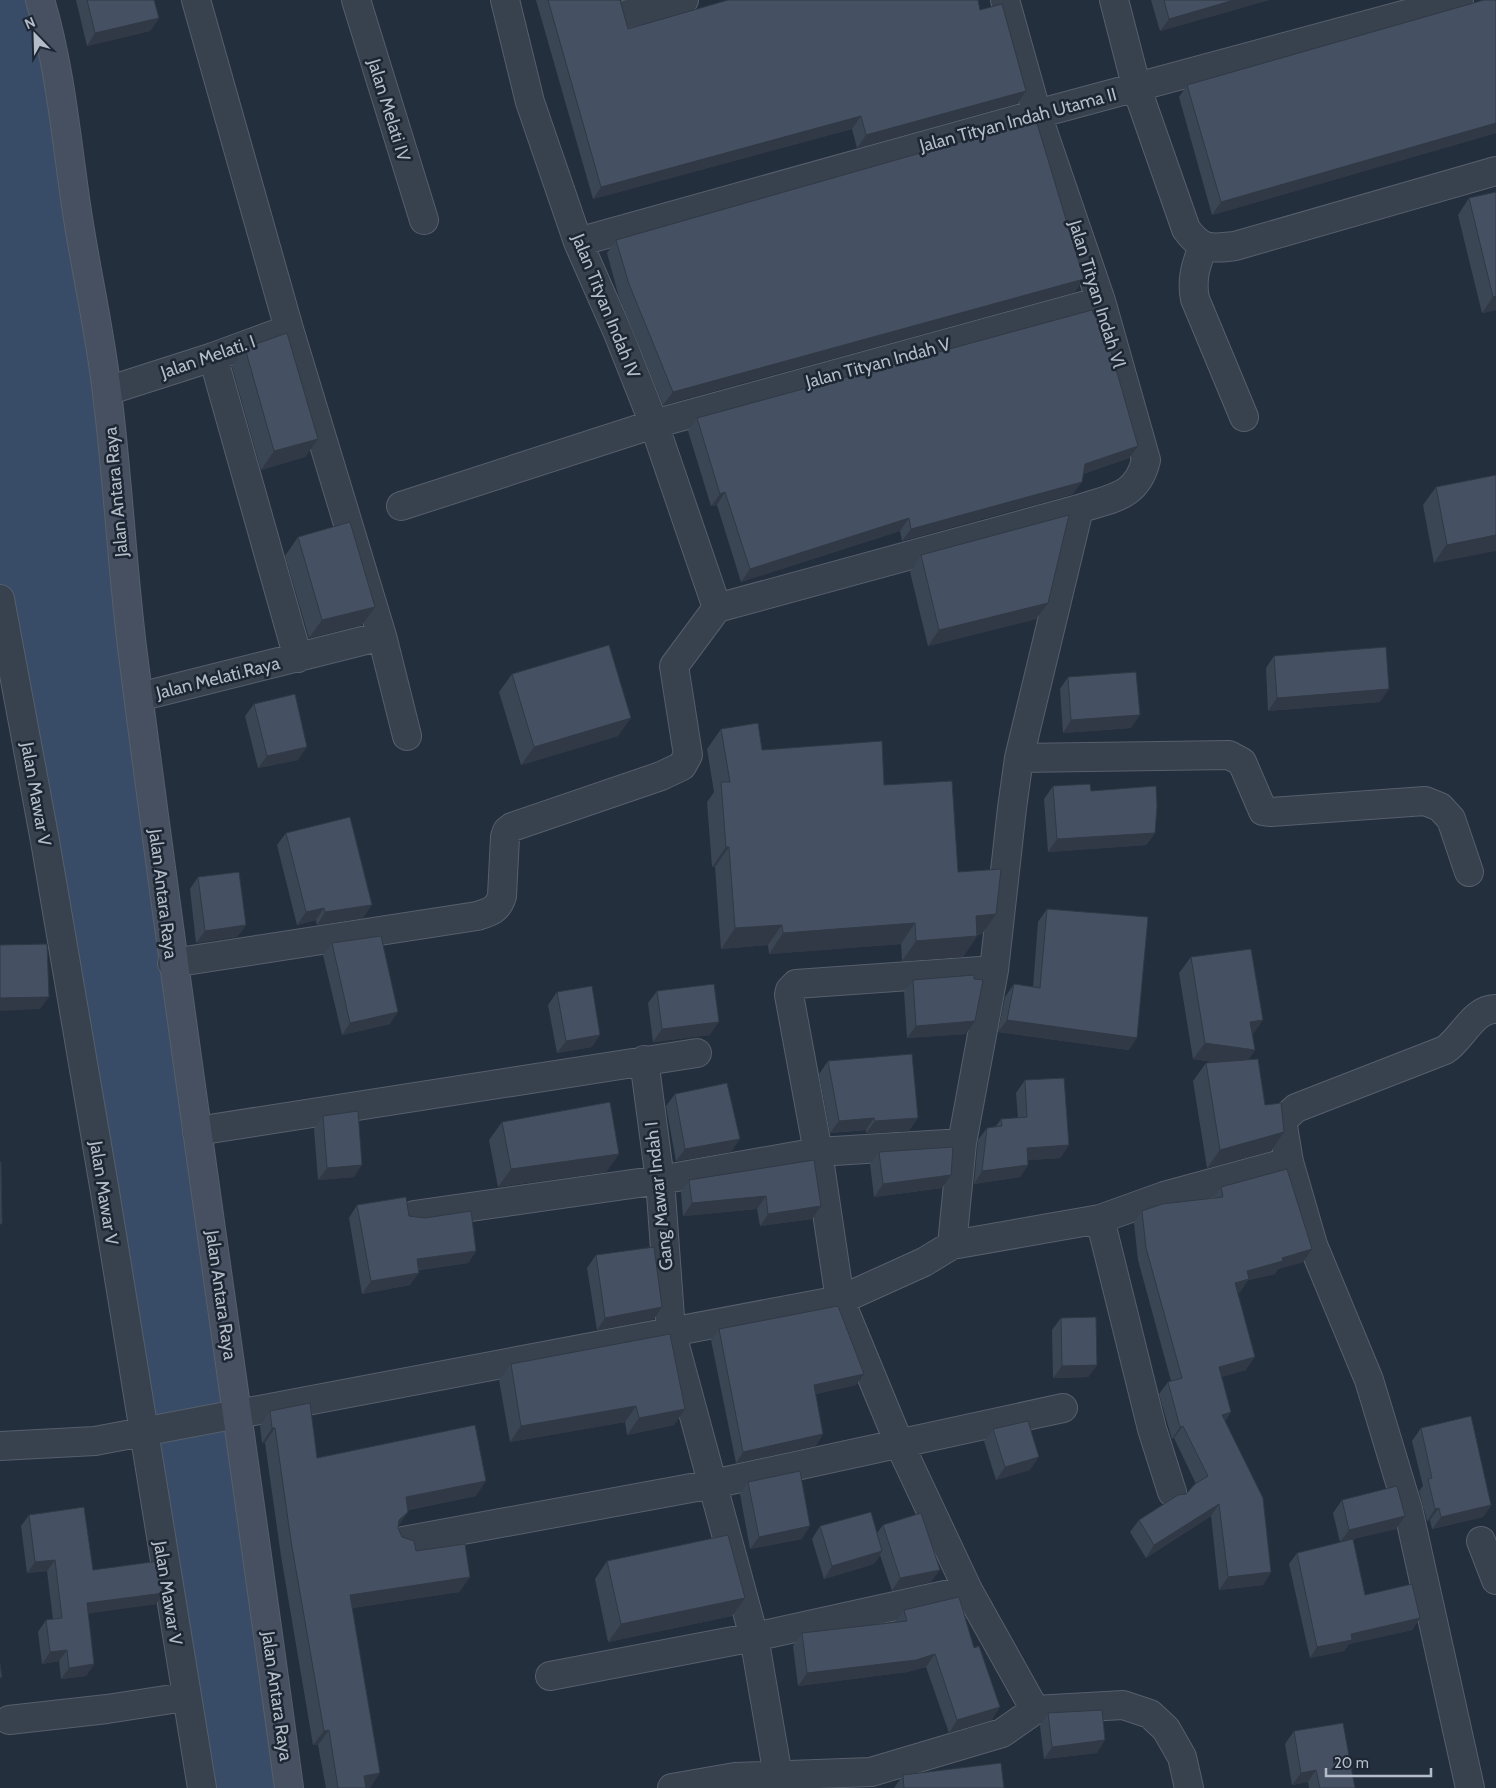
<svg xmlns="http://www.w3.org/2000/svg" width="1496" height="1788" font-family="Cabin,sans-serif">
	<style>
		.water { fill: #394c67 }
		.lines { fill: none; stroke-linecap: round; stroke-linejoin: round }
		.street-casing { stroke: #565f6c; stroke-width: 30 }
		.secondary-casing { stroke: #565f6c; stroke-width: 30 }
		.street { stroke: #38414e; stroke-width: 28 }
		.secondary { stroke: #465061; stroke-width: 28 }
		.wall { fill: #3b4654 }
		.shaded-wall { fill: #303945 }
		.building { fill: #455162; stroke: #303945 }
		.labels { text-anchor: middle; stroke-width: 5; stroke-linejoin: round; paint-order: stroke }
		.street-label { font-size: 18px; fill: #b4bcc9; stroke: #1d2633 }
	</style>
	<rect width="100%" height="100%" fill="#242f3e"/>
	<path class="water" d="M0 0H40L286 1788H202L0 599Z"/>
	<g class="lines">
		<defs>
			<path id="street" d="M356 0 424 220
				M505 0 530 102 578 242 618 333 654 424 717 608
				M1114 0 1137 89 1186 229C1201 250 1210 249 1235 246L1496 171
				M628 14 684 0
				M578 242 1037 114 1459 0
				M1203 246C1196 265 1191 279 1195 299L1244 417
				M289 329 382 636
				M213 357 298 658
				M107 391 213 357 289 329 196 0
				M401 506 654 424 1101 301
				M0 599 45 841 104 1186 202 1788
				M139 697 382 636 407 736
				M1019 758 1229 755 1242 762 1263 811 1271 812 1425 801 1440 807 1451 819 1469 872
				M172 963 477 916C490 912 498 910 502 896L505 837 507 831 512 827 661 776 682 766 688 755 674 666 717 608 1079 509C1111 498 1137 498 1146 460L1101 301 1037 114 1005 0
				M994 970 796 984 790 990 789 995 818 1152 840 1300 899 1443 968 1590 1035 1710
				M644 1060 660 1180 671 1331 754 1637 778 1776
				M197 1131 697 1053
				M414 1215 660 1180 818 1152 962 1143
				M1100 1219 1152 1429 1172 1492
				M952 1245 962 1143 994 970 1012 808 1019 758 1079 509
				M0 1446 95 1441 840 1300 924 1262 952 1245 1100 1219 1164 1196 1289 1162
				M403 1541 713 1484 1063 1408
				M1481 1541 1496 1580
				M550 1676 754 1637 968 1590
				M9 1720 107 1709 185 1697
				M672 1788 735 1777 871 1772 1002 1733 1035 1710 1123 1705 1150 1714 1166 1729 1182 1757 1189 1788
				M1470 1788 1408 1509 1369 1380 1313 1245 1289 1162 1283 1126 1285 1118 1296 1108 1445 1050C1462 1039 1474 1008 1496 1009"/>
			<path id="secondary" d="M40 0C60 66 66 137 76 205 85 268 100 330 107 393 118 480 122 568 133 655 181 1033 238 1410 289 1788"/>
		</defs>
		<use href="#street" class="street-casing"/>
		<use href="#secondary" class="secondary-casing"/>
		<use href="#street" class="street"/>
		<use href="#secondary" class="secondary"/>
	</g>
	<path class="wall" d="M76 0H154L159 18 150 31 87 46Z
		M536 0H620L628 29 980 10 1026 91 1018 103 857 148 852 129 593 199Z
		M1151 0H1269L1160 31Z
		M1496 0V133L1212 215 1179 97 1187 85Z
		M1496 192V310L1482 313 1458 215 1469 198Z
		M616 240 1075 292 663 405 619 297 607 253Z
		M245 348 318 439 305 457 261 470 232 367Z
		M697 418 1129 458 1083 474 1073 494 902 541 900 531 741 582 717 505 711 506 688 431Z
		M1496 475 1434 563 1423 505 1436 487Z
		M298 537 362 625 309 638 285 556Z
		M921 555 1036 619 928 646 910 572Z
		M1274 656 1380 702 1268 711 1266 668Z
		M512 674 618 736 521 765 499 692Z
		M1068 677 1131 728 1063 733 1060 689Z
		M254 704 298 760 258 768 245 716Z
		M721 729 762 750 884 785 958 872 982 934 977 935V936L963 957 902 961 901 944 769 954 768 945 721 949 715 867H712L707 802 714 792 707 749Z
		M1053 786 1091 791 1155 833 1146 845 1048 852 1044 799Z
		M286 833 363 918 317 925 316 920 297 925 277 845Z
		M198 877 246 925 237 937 196 943 190 889Z
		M1047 909 1129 1050 998 1032 1005 997 1014 984 1033 987 1038 922Z
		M332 943 390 1024 342 1035 323 955Z
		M1191 957 1252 1035 1255 1050 1248 1060 1265 1105 1284 1132 1271 1151 1207 1168 1193 1081 1206 1063 1214 1062 1193 1059 1179 973Z
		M913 980 966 1034 907 1038 904 992Z
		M657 991 710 1035 653 1042 648 1003Z
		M557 992 592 1047 557 1053 548 1005Z
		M828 1061 909 1131 866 1133V1130L830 1133 819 1074Z
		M1025 1080 1069 1145 1060 1158 1028 1160V1165L1020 1177 974 1184 978 1140 987 1128 996 1126 1001 1119 1018 1118 1016 1093Z
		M675 1094 731 1152 676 1161 666 1106Z
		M323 1116 354 1177 318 1180 314 1129Z
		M502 1122 619 1154 606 1172 498 1187 489 1140Z
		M879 1152 951 1175 942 1188 874 1197 870 1164Z
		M689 1180 821 1206 812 1219 760 1226 757 1209 683 1216 681 1192Z
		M1221 1187 1312 1249 1303 1262 1278 1269 1275 1274 1248 1280 1240 1292 1237 1293 1246 1370 1221 1377 1231 1412 1225 1421 1271 1572 1263 1585 1219 1590 1211 1516 1146 1558 1130 1532 1139 1520 1186 1494 1196 1484 1174 1438 1172 1439 1159 1394 1168 1382 1171 1381 1138 1260 1134 1223 1142 1211 1213 1198Z
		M357 1205 476 1251 468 1263 419 1270 410 1285 362 1294 349 1218Z
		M596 1255 662 1307 654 1319 597 1330 587 1268Z
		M1061 1318 1097 1365 1088 1377 1053 1378 1052 1330Z
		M719 1329 856 1385 816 1394V1446L736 1463 711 1340Z
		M511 1364 685 1409 674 1425 627 1435 625 1422 510 1442 499 1380Z
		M270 1411 317 1458 476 1496 408 1510V1512L398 1526V1528L402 1537 416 1551 470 1577 459 1592 352 1608 370 1788H326L318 1745H313L281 1556 265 1443H262L260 1426Z
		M1421 1428 1491 1505 1483 1517 1432 1529 1430 1520 1427 1521 1419 1491 1423 1486 1412 1441Z
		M993 1429 1030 1470 996 1480 984 1441Z
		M748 1482 802 1539 750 1549 740 1494Z
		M1342 1500 1396 1529 1340 1542 1333 1513Z
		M29 1515 93 1570 156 1604 88 1613 94 1664 86 1676 61 1679 59 1661 42 1664 38 1632 46 1620 53 1619 47 1571 27 1573 21 1526Z
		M883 1525 931 1582 892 1591 880 1555 874 1564 824 1579 812 1539 820 1526 877 1533Z
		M1297 1553 1365 1595 1420 1618 1412 1630 1349 1644 1344 1651 1310 1658 1289 1564Z
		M607 1561 745 1598 732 1616 608 1642 595 1579Z
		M904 1610 992 1720 949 1733 926 1667 907 1672 798 1686 793 1646 802 1633 895 1622Z
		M1048 1713 1097 1753 1044 1759 1040 1726Z
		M1294 1731 1355 1788H1309L1308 1782 1292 1785 1285 1744Z
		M903 1775 1004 1788H894Z"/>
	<path class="shaded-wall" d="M1234 0H1269L1160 31 1169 19Z
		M159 18 150 31 87 46 95 33Z
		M1026 91 1018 103 857 148 866 135Z
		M861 116 852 129 593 199 601 187Z
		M1496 123V133L1212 215 1221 202Z
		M1084 279 1075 292 663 405 673 392Z
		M1496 296V310L1482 313 1493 297Z
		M318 439 305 457 261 470 274 451Z
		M1138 446 1129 458 1076 476 1085 464Z
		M1082 482 1073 494 902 541 911 529Z
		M725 492 717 505 711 506 720 494Z
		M909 518 900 531 741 582 750 569Z
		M1496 535V551L1434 563 1447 545Z
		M1048 603 1036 619 928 646 939 630Z
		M375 607 362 625 309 638 322 620Z
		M1389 689 1380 702 1268 711 1277 698Z
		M1140 715 1131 728 1063 733 1071 720Z
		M631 718 618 736 521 765 534 747Z
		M307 747 298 760 258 768 267 756Z
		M1155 833 1146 845 1048 852 1057 839Z
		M726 847H729L715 867H712Z
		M372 905 363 918 317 925 325 912Z
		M324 908 316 920 297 925 306 912Z
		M996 914 982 934 962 936 976 916Z
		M915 923 901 944 769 954 783 933Z
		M246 925 237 937 196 943 205 931Z
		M782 925 768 945 721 949 735 928Z
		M977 936 963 957 902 961 916 941Z
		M49 997 40 1009 0 1011V998Z
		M398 1012 390 1024 342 1035 350 1023Z
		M1007 1020 1137 1038 1129 1050 998 1032Z
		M1263 1020 1252 1036 1250 1022Z
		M975 1021 966 1034 907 1038 916 1026Z
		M719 1022 710 1035 653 1042 662 1029Z
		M600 1035 592 1047 557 1053 566 1041Z
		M1205 1043 1255 1050 1244 1066 1193 1059Z
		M874 1118 866 1130 830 1133 839 1121Z
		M918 1118 909 1131 866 1133 875 1121Z
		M1284 1132 1271 1151 1207 1168 1220 1150Z
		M740 1139 731 1152 676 1161 685 1149Z
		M1069 1145 1060 1158 1019 1161 1027 1148Z
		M619 1154 606 1172 498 1187 511 1169Z
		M362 1165 354 1177 318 1180 327 1168Z
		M1028 1165 1020 1177 974 1184 982 1171Z
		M951 1175 942 1188 874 1197 883 1184Z
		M766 1196 757 1209 683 1216 692 1203Z
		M821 1206 812 1219 760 1226 768 1214Z
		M1312 1249 1303 1262 1278 1269 1275 1274 1248 1280 1240 1292 1226 1296 1235 1283 1247 1271 1282 1258Z
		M476 1251 468 1263 408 1271 417 1259Z
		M419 1273 410 1285 362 1294 371 1281Z
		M662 1307 654 1319 597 1330 605 1318Z
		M1255 1357 1246 1370 1210 1380 1219 1367Z
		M1097 1365 1088 1377 1053 1378 1062 1366Z
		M864 1374 856 1385 806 1396 814 1385Z
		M636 1406 625 1422 510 1442 521 1426Z
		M685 1409 674 1425 627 1435 639 1418Z
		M1231 1412 1222 1425V1415Z
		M1183 1426 1174 1438 1172 1439 1180 1427Z
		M272 1428H275L265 1443H262Z
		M823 1434 816 1446 736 1463 743 1452Z
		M1039 1457 1030 1470 996 1480 1005 1467Z
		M486 1481 476 1496 395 1512 406 1497Z
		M1219 1504 1211 1516 1146 1558 1154 1545Z
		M1491 1505 1483 1517 1432 1529 1441 1517Z
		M1439 1508 1430 1520 1427 1521 1435 1509Z
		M408 1512 398 1527 399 1520Z
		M1405 1516 1396 1529 1340 1542 1349 1530Z
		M810 1526 802 1539 750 1549 759 1537Z
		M882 1551 874 1564 824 1579 832 1566Z
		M55 1560 47 1571 27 1573 35 1562Z
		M940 1570 931 1582 892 1591 900 1578Z
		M1271 1572 1263 1585 1219 1590 1228 1577Z
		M470 1577 459 1592 339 1610 350 1595Z
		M164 1593 156 1604 79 1615 87 1603Z
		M745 1598 732 1616 608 1642 621 1624Z
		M1420 1618 1412 1630 1349 1644 1344 1651 1310 1658 1317 1647 1351 1634Z
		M67 1650 59 1661 42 1664 50 1652Z
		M935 1654 926 1667 907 1672 798 1686 807 1673Z
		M94 1664 86 1676 61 1679 69 1668Z
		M1000 1707 992 1720 949 1733 957 1720Z
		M329 1730 318 1745H313L324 1731Z
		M1105 1740 1097 1753 1044 1759 1052 1747Z
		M1316 1770 1308 1782 1292 1785 1301 1773Z
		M380 1773 370 1788H356L364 1776Z"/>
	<path class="building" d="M87 0H154L159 18 95 33Z
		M548 0H620L628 29 728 0H978L980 10 1002 4 1026 91 866 135 861 116 601 187Z
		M1164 0H1234L1169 19Z
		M1484 0H1496V123L1221 202 1187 85Z
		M1036 120 1084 279 673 392 629 284 616 240Z
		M1496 192V296L1493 297 1469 198Z
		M1092 310 1094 315 1100 313 1138 446 1085 464 1082 482 911 529 909 518 750 569 725 492 720 494 697 418Z
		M287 333 318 439 274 451 245 348Z
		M1496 475V535L1447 545 1436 487Z
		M1069 515 1048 603 939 630 921 555Z
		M350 522 375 607 322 620 298 537Z
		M609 645 631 718 534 747 512 674Z
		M1386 647 1389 689 1277 698 1274 656Z
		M1136 672 1140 715 1071 720 1068 677Z
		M295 694 307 747 267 756 254 704Z
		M758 723 762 750 882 741 884 785 952 781 958 872 1001 869 996 914 976 916 977 936 916 941 915 923 783 933 782 925 735 928 729 847H726L721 782H730L721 729Z
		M1090 784 1091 791 1156 786 1157 806 1155 833 1057 839 1053 786Z
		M350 817 372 905 325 912 324 908 306 912 286 833Z
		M239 872 246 925 205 931 198 877Z
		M1047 909 1148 917 1137 1038 1007 1020 1014 984 1040 988Z
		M381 936 398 1012 350 1023 332 943Z
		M47 944 49 997 0 998V945Z
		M1251 949 1263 1020 1250 1022 1255 1050 1205 1043 1191 957Z
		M974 975V979L983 980 975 1021 916 1026 913 980Z
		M714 984 719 1022 662 1029 657 991Z
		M592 986 600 1035 566 1041 557 992Z
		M912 1054 918 1118 875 1121 874 1118 839 1121 828 1061Z
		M1258 1059 1265 1105 1281 1103 1284 1132 1220 1150 1206 1063Z
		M1064 1078 1069 1145 1027 1148 1028 1165 982 1171 987 1128 1002 1126 1001 1119 1027 1117 1025 1080Z
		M727 1083 740 1139 685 1149 675 1094Z
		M610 1102 619 1154 511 1169 502 1122Z
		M358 1111 362 1165 327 1168 323 1116Z
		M953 1147 951 1175 883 1184 879 1152Z
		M814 1160 821 1206 768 1214 766 1196 692 1203 689 1180Z
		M0 1162H1L2 1224H0Z
		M1287 1169 1312 1249 1282 1258 1283 1261 1247 1271 1249 1279 1235 1283 1255 1357 1219 1367 1231 1412 1222 1415 1263 1498 1271 1572 1228 1577 1219 1504 1154 1545 1139 1520 1178 1495 1186 1494 1195 1484 1208 1476 1183 1426 1180 1427 1168 1382 1182 1378 1146 1248 1142 1211 1162 1204 1223 1197 1221 1187Z
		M406 1197 409 1216 425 1218 471 1211 476 1251 417 1259 419 1273 371 1281 357 1205Z
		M654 1247 662 1307 605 1318 596 1255Z
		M838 1306 864 1374 814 1385 823 1434 743 1452 719 1329Z
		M1096 1317 1097 1365 1062 1366 1061 1318Z
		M670 1334 685 1409 639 1418 636 1406 521 1426 511 1364Z
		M310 1403 317 1458 475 1425 486 1481 406 1497 408 1512 399 1520 398 1528 402 1537 414 1541 416 1551 465 1544 470 1577 350 1595 380 1773 364 1776 366 1788H338L329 1730 324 1731 291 1541 275 1428H272L270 1411Z
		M1471 1416 1491 1505 1441 1517 1439 1508 1435 1509 1428 1479 1432 1478 1421 1428Z
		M1028 1421 1039 1457 1005 1467 993 1429Z
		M800 1471 810 1526 759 1537 748 1482Z
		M1397 1486 1405 1516 1349 1530 1342 1500Z
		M84 1507 93 1570 159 1561 164 1593 87 1603 94 1664 69 1668 67 1650 50 1652 46 1620 62 1618 55 1560 35 1562 29 1515Z
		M871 1512 882 1551 832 1566 820 1526Z
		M921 1513 940 1570 900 1578 883 1525Z
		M728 1535 745 1598 621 1624 607 1561Z
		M1353 1539 1365 1595 1412 1584 1420 1618 1351 1634 1352 1640 1317 1647 1297 1553Z
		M959 1597 974 1648 979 1646 1000 1707 957 1720 935 1654 916 1660 807 1673 802 1633 907 1621 904 1610Z
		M0 1664 2 1677 0 1678Z
		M1102 1710 1105 1740 1052 1747 1048 1713Z
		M1343 1723 1355 1788H1320L1316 1770 1301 1773 1294 1731Z
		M1001 1763 1004 1788H904L903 1775Z"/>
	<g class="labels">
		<g class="street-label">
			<text transform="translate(389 110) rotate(73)" y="6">Jalan Melati IV</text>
			<text transform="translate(1018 120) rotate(-15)" y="6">Jalan Tityan Indah Utama II</text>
			<text transform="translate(1097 294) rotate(73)" y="6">Jalan Tityan Indah Vl</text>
			<text transform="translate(606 306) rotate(68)" y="6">Jalan Tityan Indah IV</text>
			<text transform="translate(208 357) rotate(-19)" y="6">Jalan Melati. I</text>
			<text transform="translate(878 363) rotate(-15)" y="6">Jalan Tityan Indah V</text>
			<text transform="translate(116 492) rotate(-95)" y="6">Jalan Antara Raya</text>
			<text transform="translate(218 678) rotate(-14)" y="6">Jalan Melati.Raya</text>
			<text transform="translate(36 794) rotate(80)" y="6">Jalan Mawar V</text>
			<text transform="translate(163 894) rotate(83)" y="6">Jalan Antara Raya</text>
			<text transform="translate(104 1193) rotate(81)" y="6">Jalan Mawar V</text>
			<text transform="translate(659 1196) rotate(-96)" y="6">Gang Mawar Indah I</text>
			<text transform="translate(221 1295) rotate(82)" y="6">Jalan Antara Raya</text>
			<text transform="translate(168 1593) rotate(81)" y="6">Jalan Mawar V</text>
			<text transform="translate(277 1696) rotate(82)" y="6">Jalan Antara Raya</text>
		</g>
	</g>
	<g transform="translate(35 35) rotate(337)" stroke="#1d2633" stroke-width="4" paint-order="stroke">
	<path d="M0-4L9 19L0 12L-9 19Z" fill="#b4bcc9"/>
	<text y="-8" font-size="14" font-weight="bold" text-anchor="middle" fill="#b4bcc9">N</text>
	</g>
	<path d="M1326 1768v8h105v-8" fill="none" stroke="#b4bcc9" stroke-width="2.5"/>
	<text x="1334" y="1768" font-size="15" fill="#b4bcc9" stroke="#1d2633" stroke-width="4" paint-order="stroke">20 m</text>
</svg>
